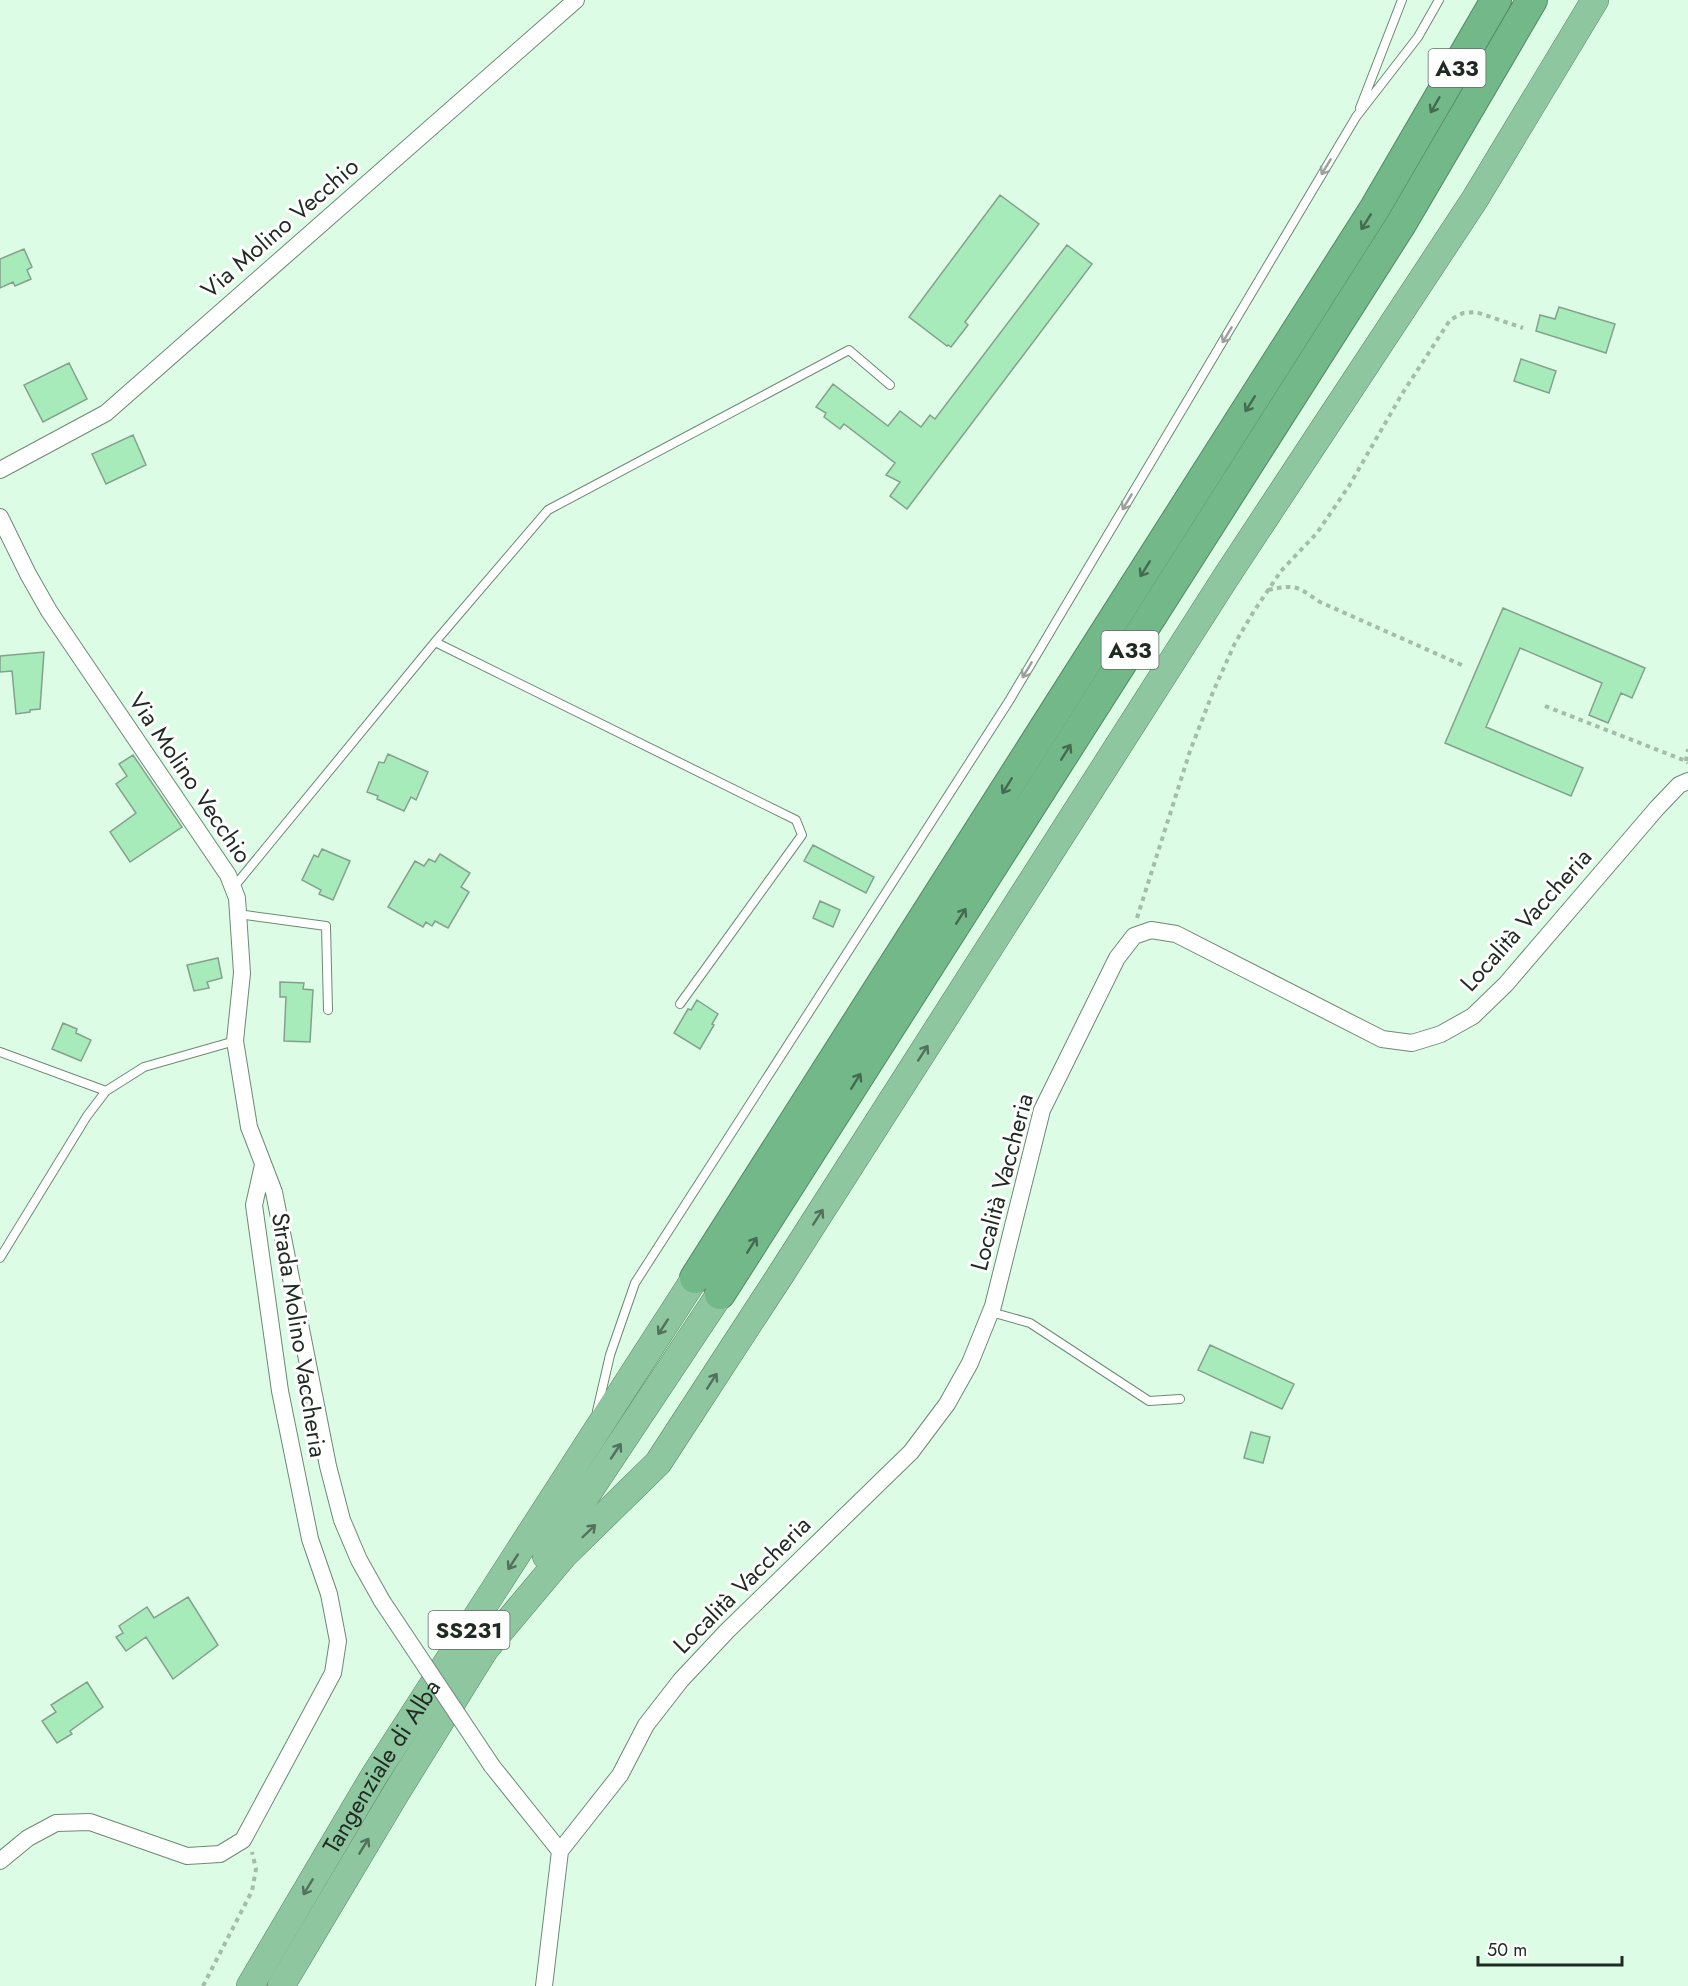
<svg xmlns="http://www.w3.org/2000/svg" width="1688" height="1986" font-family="Jost,sans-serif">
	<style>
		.building { fill: #a7ebba; stroke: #84a18c; stroke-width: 1.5 }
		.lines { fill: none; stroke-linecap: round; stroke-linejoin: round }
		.service-casing { stroke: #6d8974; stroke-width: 10 }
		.minor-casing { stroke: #6d8974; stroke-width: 18 }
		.trunk-casing { stroke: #558764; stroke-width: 28 }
		.motorway-casing { stroke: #558764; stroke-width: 32 }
		.path { stroke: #a4bdaa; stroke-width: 4; stroke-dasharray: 4.5 4.5; stroke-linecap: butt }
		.service { stroke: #fff; stroke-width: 8 }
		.minor { stroke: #fff; stroke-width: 16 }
		.trunk { stroke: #8ec6a0; stroke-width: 27 }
		.motorway { stroke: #72b888; stroke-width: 30 }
		.minor-bridge-casing { stroke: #6d8974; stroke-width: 18; stroke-linecap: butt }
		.minor-bridge { stroke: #fff; stroke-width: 16 }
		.oneway { stroke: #446a50 }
		.oneway2 { stroke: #9aa09c }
		.oneway3 { stroke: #51715b }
		.labels { text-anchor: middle; stroke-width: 6; stroke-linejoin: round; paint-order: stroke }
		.shield { fill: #fff; stroke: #626b64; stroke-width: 1.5 }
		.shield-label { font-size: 22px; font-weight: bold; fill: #1f2b22 }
		.street-label { font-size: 24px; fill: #1f2b22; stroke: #fff }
	</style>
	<rect width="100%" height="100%" fill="#ddfce5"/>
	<path class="building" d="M1000 195 1039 224 965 322 968 325 951 347 948 345 947 346 909 317Z
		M1067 245 1092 264 907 509 890 496 900 482 886 475 895 463 844 424 840 429 824 417 826 413 816 407 833 384 888 426 900 411 921 427 930 415 935 419Z
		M24 249 32 267 27 270 31 279 15 286 13 282 0 288V259Z
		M1559 307 1615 324 1606 353 1536 331 1540 315 1555 319Z
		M1521 359 1556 371 1549 393 1514 381Z
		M69 363 87 399 43 422 24 385Z
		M133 435 146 465 106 484 92 454Z
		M1503 608 1645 668 1632 698 1621 693 1608 723 1589 715 1602 683 1520 648 1486 727 1583 768 1571 796 1445 743Z
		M44 652 40 709 30 710V712L16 714 12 671 0 672V656Z
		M388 754 428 772 416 800 411 797 404 811 377 799 378 796 367 792 379 762 384 763Z
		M133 755 182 827 130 862 110 832 136 813 116 784 127 776 119 764Z
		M813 845 874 877 866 893 804 861Z
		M322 849 350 861 333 900 319 894 321 890 302 880 314 855 318 857Z
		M440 854 470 873 461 887 469 892 448 928 435 921 432 926 426 922 423 927 388 907 415 861 424 866 429 859 435 862Z
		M820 901 840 910 833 927 813 918Z
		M218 958 222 978 207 982 209 988 194 991 187 965Z
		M280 982 304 983 303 989 313 990 310 1042 284 1041 286 997H280Z
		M697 1000 718 1014 712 1024 714 1025 700 1049 674 1033 688 1009 691 1010Z
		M63 1023 77 1029 76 1033 91 1040 81 1061 52 1049Z
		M1210 1345 1294 1384 1282 1409 1198 1370Z
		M1251 1432 1270 1437 1263 1463 1244 1458Z
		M188 1597 218 1645 173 1679 146 1637 126 1651 116 1637 123 1633 119 1626 147 1607 154 1618Z
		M87 1682 103 1707 70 1731 72 1734 57 1743 42 1721 56 1712 51 1705Z"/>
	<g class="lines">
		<defs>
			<path id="service" d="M1360 108 1402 0
				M435 642 796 820 802 835 680 1004
				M233 888 435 642 548 510 849 350 890 385
				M238 914 326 926 328 1010
				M0 1052 106 1091
				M0 1258 87 1116 106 1091 144 1067 235 1041
				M991 1312 1030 1323 1149 1401 1180 1399
				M597 1411 610 1355 635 1283 1009 701 1356 117 1418 37 1439 0"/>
			<path id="minor" d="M0 470 106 413 576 0
				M0 517 28 574 49 611 228 875 237 898 242 973 235 1041 249 1127 274 1192 328 1466 342 1520 359 1560 382 1601
				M492 1766 560 1851
				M560 1851 620 1775 646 1725 681 1680 727 1631 911 1452 947 1404 970 1363 993 1306 1042 1110 1117 958 1134 936 1151 930 1176 934 1382 1039 1412 1043 1441 1034 1473 1016 1506 984 1657 808 1679 785 1688 781
				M0 1861 28 1838 56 1823 90 1822 187 1856 220 1854 243 1840 333 1673 338 1641 329 1594 310 1539 280 1391 254 1205 263 1165
				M544 1986 560 1851"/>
			<g id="trunk">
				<path d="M546 1556 720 1294"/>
				<path d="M481 1654 564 1555 658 1463 783 1271 1226 577 1475 199 1595 0"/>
				<path id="s1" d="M250 1986 374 1776 695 1278"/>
				<path d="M281 1986 396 1793 492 1638"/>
			</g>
			<path id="motorway" d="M695 1278 1375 208 1496 0
				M720 1294 1401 224 1532 0"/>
		</defs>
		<use href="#service" class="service-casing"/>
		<use href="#minor" class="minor-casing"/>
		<use href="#trunk" class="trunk-casing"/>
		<use href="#motorway" class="motorway-casing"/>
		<path class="path" d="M1268 590C1297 584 1296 586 1320 602L1464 666
			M1545 706 1686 761 1688 763
			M1686 761 1688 749
			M1137 918 1190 751 1213 692 1235 643 1254 611 1281 571 1317 533 1349 486 1402 394 1450 320 1463 313 1476 312 1523 328
			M203 1986 252 1891 256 1869 252 1852"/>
		<use href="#service" class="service"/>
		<use href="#minor" class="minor"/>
		<use href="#trunk" class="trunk"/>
		<use href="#motorway" class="motorway"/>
		<defs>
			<path id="minor-bridge" d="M382 1601 492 1766"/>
		</defs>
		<use href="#minor-bridge" class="minor-bridge-casing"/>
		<use href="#minor-bridge" class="minor-bridge"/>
	</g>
	<defs><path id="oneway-shaft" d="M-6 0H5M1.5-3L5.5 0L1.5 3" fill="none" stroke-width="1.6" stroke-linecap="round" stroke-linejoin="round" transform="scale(1.5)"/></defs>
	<g class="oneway">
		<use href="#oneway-shaft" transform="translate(1435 105) rotate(120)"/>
		<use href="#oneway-shaft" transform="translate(1366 222) rotate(122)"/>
		<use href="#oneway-shaft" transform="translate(1250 404) rotate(122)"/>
		<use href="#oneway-shaft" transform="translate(1145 569) rotate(122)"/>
		<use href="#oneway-shaft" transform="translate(1066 752) rotate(-58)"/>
		<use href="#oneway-shaft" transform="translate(1007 786) rotate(122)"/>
		<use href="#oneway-shaft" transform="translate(961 916) rotate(-58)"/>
		<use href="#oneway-shaft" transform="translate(856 1081) rotate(-58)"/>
		<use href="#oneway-shaft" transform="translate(752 1245) rotate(-58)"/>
	</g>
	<g class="oneway2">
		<use href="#oneway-shaft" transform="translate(1326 167) rotate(121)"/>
		<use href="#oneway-shaft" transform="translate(1227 335) rotate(121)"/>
		<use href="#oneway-shaft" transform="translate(1127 502) rotate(121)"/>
		<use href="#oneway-shaft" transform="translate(1027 670) rotate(121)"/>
	</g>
	<g class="oneway3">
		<use href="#oneway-shaft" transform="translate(923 1053) rotate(-57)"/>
		<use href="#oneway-shaft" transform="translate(818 1217) rotate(-57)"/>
		<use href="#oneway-shaft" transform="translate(663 1327) rotate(123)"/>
		<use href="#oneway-shaft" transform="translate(712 1381) rotate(-57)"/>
		<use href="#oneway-shaft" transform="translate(616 1451) rotate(-56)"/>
		<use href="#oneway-shaft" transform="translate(589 1531) rotate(-44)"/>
		<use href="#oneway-shaft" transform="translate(513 1562) rotate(123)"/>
		<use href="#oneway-shaft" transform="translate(364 1846) rotate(-59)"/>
		<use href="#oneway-shaft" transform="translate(308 1887) rotate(121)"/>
	</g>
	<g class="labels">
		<g class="shield">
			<rect x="1428.5" y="49" width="57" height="38" rx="4.5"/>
			<rect x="1101.5" y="631" width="57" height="38" rx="4.5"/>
			<rect x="428.5" y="1611" width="81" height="38" rx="4.5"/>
		</g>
		<g class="shield-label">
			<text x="1457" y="76">A33</text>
			<text x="1130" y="658">A33</text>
			<text x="469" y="1638">SS231</text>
		</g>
		<g class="street-label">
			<text transform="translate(280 228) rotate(-41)" y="8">Via Molino Vecchio</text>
			<text transform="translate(190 778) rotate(56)" y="8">Via Molino Vecchio</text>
			<text transform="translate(1526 920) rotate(-48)" y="8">Località Vaccheria</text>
			<text transform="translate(1002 1182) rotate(-75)" y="8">Località Vaccheria</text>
			<text transform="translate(299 1335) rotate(81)" y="8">Strada Molino Vaccheria</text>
			<text transform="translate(742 1585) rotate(-45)" y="8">Località Vaccheria</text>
			<text dy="8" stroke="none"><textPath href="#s1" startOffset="256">Tangenziale di Alba</textPath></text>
		</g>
	</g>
	<path d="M1478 1956v9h144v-9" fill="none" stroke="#1f2b22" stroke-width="3"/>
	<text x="1487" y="1956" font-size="18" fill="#1f2b22" stroke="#ffffff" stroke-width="4.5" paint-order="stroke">50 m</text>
</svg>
